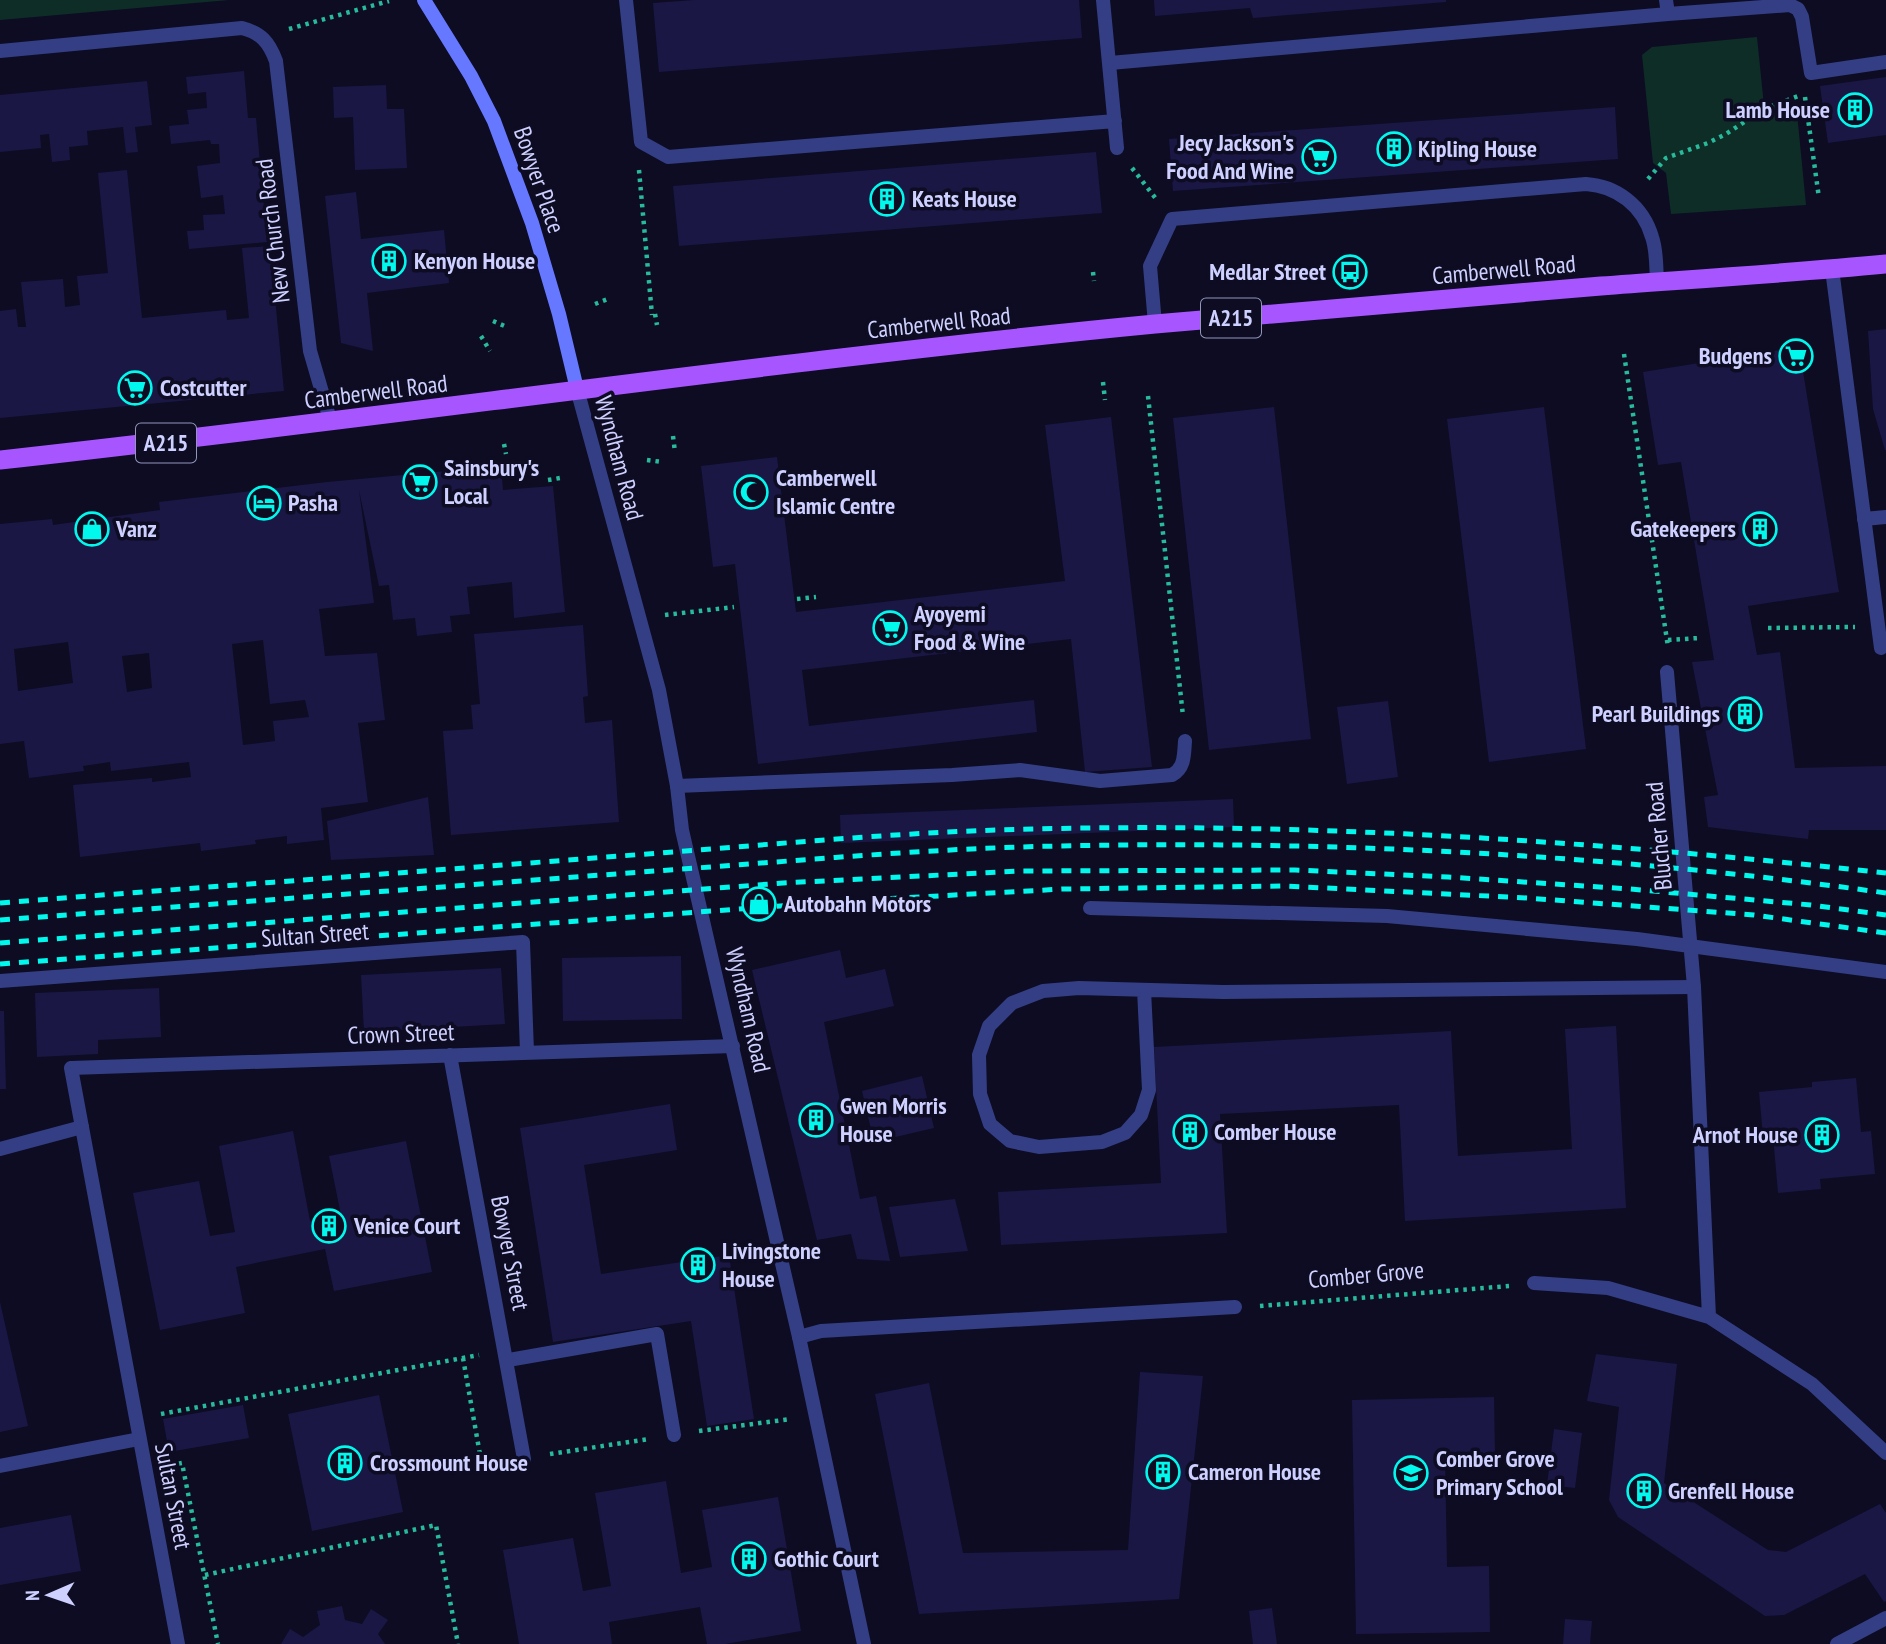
<svg xmlns="http://www.w3.org/2000/svg" width="1886" height="1644" font-family="'PT Sans Narrow',sans-serif">
	<style>
		.green { fill: #0f2d27 }
		.building { fill: #1a1745; fill-rule: evenodd }
		.lines { fill: none; stroke-linecap: round; stroke-linejoin: round }
		.path { stroke: #27ba9b; stroke-width: 4.5; stroke-dasharray: 3.5 5; stroke-linecap: butt }
		.service { stroke: #343e84; stroke-width: 14 }
		.minor { stroke: #343e84; stroke-width: 14 }
		.tertiary { stroke: #343e84; stroke-width: 14 }
		.secondary { stroke: #6578ff; stroke-width: 14 }
		.primary { stroke: #a655ff; stroke-width: 19 }
		.rail { stroke: #00f9ec; stroke-width: 5; stroke-dasharray: 10 9; stroke-linecap: butt }
		.labels { text-anchor: middle; stroke-width: 7; stroke-linejoin: round; paint-order: stroke }
		.shield { fill: #0d0c23; stroke: #9495bd; stroke-width: 2 }
		.shield-label { font-size: 23px; font-weight: bold; fill: #ced0ff }
		.poi-label { font-size: 24px; font-weight: bold; fill: #ced0ff; stroke: #0d0c23; text-anchor: start }
		.street-label { font-size: 24px; fill: #ced0ff; stroke: #0d0c23 }
	</style>
	<rect width="100%" height="100%" fill="#0d0c23"/>
	<path class="green" d="M0 0H229L0 20Z
		M1757 37 1764 106 1796 103 1806 205 1671 214 1666 173 1653 163 1642 55 1652 47Z"/>
	<path class="building" d="M694 0H1079L1082 38 659 72 653 3Z
		M1154 0H1446V2L1253 18 1250 8 1155 16Z
		M244 71 248 118H256L267 242 189 249 187 231 204 230 203 215 225 214 223 195 201 198 197 166 220 163 219 144H211L210 140 171 144 169 126 189 124 187 110 207 108 206 92 188 94 186 77Z
		M1886 77V135L1828 143 1820 86Z
		M147 81 152 125 135 127 138 152 126 153 123 127 87 131 88 145 69 147 70 160 52 162 49 134 40 135 41 148 0 152V95Z
		M386 85 387 109H404L407 168 355 170 353 117 334 118 333 87Z
		M1615 107 1618 159 1173 191 1169 139Z
		M1096 152 1102 213 679 246 673 186Z
		M127 170 142 318 226 310 227 320 249 318 242 248 270 246 284 391 0 418V311L16 309 18 327H26L21 282 63 279 65 307 80 305 77 276 108 273 98 173Z
		M356 192 361 239 444 230 449 283 367 293 373 351 341 343 325 196Z
		M1886 329V450H1885L1873 409 1868 331Z
		M1799 347 1839 592 1748 606 1757 655 1780 652 1795 768 1886 766V830H1809L1808 839 1708 827 1704 797 1718 795 1692 662 1714 660 1681 462 1658 465 1643 372Z
		M1274 407 1311 739 1209 750 1173 418Z
		M1544 407 1586 749 1489 762 1447 419Z
		M1111 417 1152 767 1085 772 1071 639 802 670 809 726 1034 700 1037 732 758 764 735 564 713 567 701 466 777 457 796 612 1065 581 1045 425Z
		M501 466 503 490 553 486 565 612 514 618 512 582 467 587 470 614 450 616 452 632 417 636 415 618 393 620 389 585 379 586 359 490 374 603 319 609 325 656 377 653 385 720 358 723 368 802 321 808 324 840 287 844V836L255 840 256 844 201 851 200 843 80 857 73 785 152 778V782L191 777 189 762 111 771 110 762 83 766 84 771 29 778 24 741 0 744V524L52 519 53 525 160 510 159 502 327 482ZM263 640 270 704 305 700 309 717 273 721 275 741 243 745 232 644ZM68 642 73 683 18 691 14 649ZM149 653 152 688 127 692 122 656Z
		M583 625 588 696 583 697 585 723 612 720 619 822 451 835 443 731 473 729 471 705 480 704 474 634Z
		M1388 701 1398 777 1347 784 1337 707Z
		M428 797 434 855 331 860 327 821Z
		M1233 799 1234 827 841 843 840 815Z
		M840 950 846 978 885 969 894 1006 824 1022 860 1199 876 1196 890 1261 857 1259 851 1234 817 1240 752 970Z
		M681 956 682 1019 563 1021 562 958Z
		M501 968 505 1024 364 1032 361 975Z
		M159 988 161 1037 98 1040V1054L37 1057 35 993Z
		M0 1011H4L6 1089H0Z
		M1616 1026 1626 1208 1405 1221 1399 1105 1220 1114 1227 1233 1001 1245 998 1192 1161 1183 1154 1047 1451 1031 1458 1156 1572 1149 1565 1029Z
		M922 1076 934 1128 874 1142 862 1091Z
		M1856 1078 1861 1132 1871 1131 1875 1174 1820 1179 1821 1189 1778 1193 1773 1135 1763 1136 1759 1092 1812 1087V1082Z
		M670 1104 677 1150 584 1165 601 1274 729 1255 754 1419 707 1426 691 1321 553 1342 520 1128Z
		M293 1131 310 1221 341 1215 329 1156 406 1141 432 1272 334 1291 325 1249 236 1267 245 1313 160 1330 133 1193 199 1181 210 1236 235 1232 219 1146Z
		M955 1199 968 1251 900 1257 889 1207Z
		M0 1302 28 1426 0 1432Z
		M1596 1354 1677 1364 1664 1483 1768 1550 1786 1552 1880 1504 1886 1513V1601L1884 1602 1865 1574 1784 1615 1765 1616 1618 1517 1609 1500 1619 1407 1587 1401Z
		M1140 1372 1203 1376 1179 1599 919 1614 875 1394 929 1383 963 1553 1128 1550Z
		M379 1395 403 1512 312 1531 288 1414Z
		M1494 1397 1495 1454 1445 1455 1447 1567 1489 1566 1490 1632 1356 1634 1352 1400Z
		M243 1405 249 1438 169 1452 163 1419Z
		M1554 1429 1582 1433 1575 1488 1547 1485Z
		M666 1481 681 1573 712 1567 702 1510 778 1497 801 1631 725 1644H707L700 1607 609 1622 612 1644H519L503 1550 573 1538 583 1591 611 1586 595 1493Z
		M71 1515 81 1571 0 1585V1528Z
		M342 1606 345 1620 362 1624 371 1609 388 1620 378 1634 385 1644H281L290 1629 303 1637 320 1625 317 1611Z
		M1272 1608 1277 1644H1253L1249 1611Z
		M1565 1619 1592 1621 1590 1644H1563Z"/>
	<g class="lines">
		<path class="path" d="M289 29 389 1
			M1805 97 1819 198
			M1132 168 1157 200
			M639 170 652 315
			M1648 179 1666 158 1708 143 1726 134 1764 109 1798 96
			M1093 272 1094 281
			M595 304 608 299
			M655 314 657 325
			M493 321 507 327
			M481 336 490 351
			M1624 354 1668 647
			M1103 382 1105 400
			M1148 396 1183 716
			M673 436 675 452
			M504 444 506 454
			M647 460 662 462
			M548 480 560 478
			M797 599 816 597
			M665 615 734 607
			M1768 628 1855 627
			M1668 640 1699 638
			M1260 1306 1509 1286
			M463 1358 482 1466 500 1463
			M161 1414 479 1355
			M699 1431 791 1419
			M550 1454 649 1439
			M170 1465 182 1463 218 1644
			M205 1575 436 1525 458 1644"/>
		<path class="service" d="M626 0 641 142 668 157 1115 121
			M1103 0 1117 148
			M1668 14 1790 5 1798 9 1802 17 1811 73 1886 62
			M1110 63 1668 14 1666 0
			M1155 324 1150 266 1172 219 1586 184C1617 186 1643 206 1652 237 1657 251 1656 267 1657 282
			M1864 519 1886 517
			M677 786 952 775 1020 770 1100 781 1172 775C1185 768 1184 754 1185 741
			M1144 990 1149 1090 1141 1115 1125 1133 1102 1142 1039 1147 1010 1141 990 1124 980 1094 979 1055 989 1026 1012 1003 1043 991 1079 988 1223 992 1694 987
			M0 1149 82 1127
			M508 1360 657 1334 674 1435
			M0 1466 139 1439
			M1837 1644 1886 1618"/>
		<path class="minor" d="M0 51 242 28C261 33 269 42 276 61L310 351 331 423
			M1832 269 1881 648
			M1667 672 1694 987 1709 1317
			M1090 908 1387 916 1637 939 1886 972
			M0 981 523 942 527 1052
			M450 1055 524 1459
			M1534 1283 1608 1288 1709 1317 1812 1384 1886 1453
			M799 1337 821 1331 1235 1307
			M178 1644 71 1068 733 1046"/>
		<path class="tertiary" d="M577 389 659 690 677 786 682 830 799 1337 864 1644"/>
		<path class="secondary" d="M424 0 471 76 494 121 532 223 559 314 577 389"/>
		<path class="primary" d="M0 460C385 418 769 361 1155 324 1303 310 1452 298 1601 286 1696 279 1791 273 1886 264"/>
		<path class="rail" d="M0 903C202 887 404 873 606 857 748 847 890 832 1033 829 1319 822 1602 842 1886 873
			M0 920C227 903 455 886 682 869 808 860 935 848 1061 846 1333 840 1617 855 1886 893
			M0 943 783 883 1020 871 1295 870 1448 877 1630 889 1811 905 1886 915
			M0 964 847 901 1063 889 1285 886 1527 898 1754 915 1886 933"/>
	</g>
	<defs>
		<symbol id="building-ring" viewBox="-11 -11 22 22"><circle r="9.5" fill="#0d0c23" stroke="#00f9ec" stroke-width="1.5"/><path d="M-4-6H4V6H1V3H-1V6H-4ZM-2.5-4.3h1.7v1.8h-1.7ZM.8-4.3h1.7v1.8H.8ZM-2.5-1h1.7V.8h-1.7ZM.8-1h1.7V.8H.8Z" fill="#00f9ec"/></symbol>
		<symbol id="supermarket-ring" viewBox="-11 -11 22 22"><circle r="9.5" fill="#0d0c23" stroke="#00f9ec" stroke-width="1.5"/><path d="M-6-5.5h2.5l.6 2H6L4.5 2H-2.5L-4.4-4H-6ZM-1.5 3.2a1.3 1.3 0 1 0 .1 0ZM3 3.2a1.3 1.3 0 1 0 .1 0Z" fill="#00f9ec"/></symbol>
		<symbol id="bus-ring" viewBox="-11 -11 22 22"><circle r="9.5" fill="#0d0c23" stroke="#00f9ec" stroke-width="1.5"/><path d="M-5-6H5V4H4V6H2V4H-2V6H-4V4H-5ZM-3.5-4V0h7V-4ZM-3.5 1.2v1.5H-2V1.2ZM2 1.2v1.5H3.5V1.2Z" fill="#00f9ec"/></symbol>
		<symbol id="mosque-ring" viewBox="-11 -11 22 22"><circle r="9.5" fill="#0d0c23" stroke="#00f9ec" stroke-width="1.5"/><path d="M3.5-4.9A6 6 0 1 0 3.5 4.9A5 5 0 1 1 3.5-4.9Z" fill="#00f9ec"/></symbol>
		<symbol id="hotel-ring" viewBox="-11 -11 22 22"><circle r="9.5" fill="#0d0c23" stroke="#00f9ec" stroke-width="1.5"/><path d="M-6-4.5h1.5V1H6V5H4.5V3h-9V5H-6ZM-4 0a1.8 1.8 0 1 1 3.6 0ZM.5 0V-2.5h3Q6-2.5 6 0Z" fill="#00f9ec"/></symbol>
		<symbol id="shop-ring" viewBox="-11 -11 22 22"><circle r="9.5" fill="#0d0c23" stroke="#00f9ec" stroke-width="1.5"/><path d="M-5-2.5h2.3a2.7 3.5 0 0 1 5.4 0H5L5.5 6h-11ZM-1.5-2.5h3a1.5 2.3 0 0 0-3 0Z" fill="#00f9ec"/></symbol>
		<symbol id="school-ring" viewBox="-11 -11 22 22"><circle r="9.5" fill="#0d0c23" stroke="#00f9ec" stroke-width="1.5"/><path d="M0-5L7-2L0 1L-7-2ZM-4 1L0 2.5L4 1V4Q0 6-4 4Z" fill="#00f9ec"/></symbol>
	</defs>
	<g fill-rule="evenodd">
		<use href="#building-ring" x="1836" y="91" width="38" height="38"/>
		<use href="#building-ring" x="1375" y="130" width="38" height="38"/>
		<use href="#supermarket-ring" x="1300" y="138" width="38" height="38"/>
		<use href="#building-ring" x="868" y="180" width="38" height="38"/>
		<use href="#building-ring" x="370" y="242" width="38" height="38"/>
		<use href="#bus-ring" x="1331" y="253" width="38" height="38"/>
		<use href="#supermarket-ring" x="1777" y="337" width="38" height="38"/>
		<use href="#supermarket-ring" x="116" y="369" width="38" height="38"/>
		<use href="#supermarket-ring" x="401" y="463" width="38" height="38"/>
		<use href="#mosque-ring" x="732" y="473" width="38" height="38"/>
		<use href="#hotel-ring" x="245" y="484" width="38" height="38"/>
		<use href="#shop-ring" x="73" y="510" width="38" height="38"/>
		<use href="#building-ring" x="1741" y="510" width="38" height="38"/>
		<use href="#supermarket-ring" x="871" y="609" width="38" height="38"/>
		<use href="#building-ring" x="1726" y="695" width="38" height="38"/>
		<use href="#shop-ring" x="740" y="885" width="38" height="38"/>
		<use href="#building-ring" x="797" y="1101" width="38" height="38"/>
		<use href="#building-ring" x="1171" y="1113" width="38" height="38"/>
		<use href="#building-ring" x="1803" y="1116" width="38" height="38"/>
		<use href="#building-ring" x="310" y="1207" width="38" height="38"/>
		<use href="#building-ring" x="679" y="1246" width="38" height="38"/>
		<use href="#building-ring" x="326" y="1444" width="38" height="38"/>
		<use href="#building-ring" x="1144" y="1453" width="38" height="38"/>
		<use href="#school-ring" x="1392" y="1454" width="38" height="38"/>
		<use href="#building-ring" x="1625" y="1472" width="38" height="38"/>
		<use href="#building-ring" x="730" y="1540" width="38" height="38"/>
	</g>
	<g class="labels">
		<g class="shield">
			<rect x="1201" y="298.5" width="60" height="39" rx="5"/>
			<rect x="136" y="423.5" width="60" height="39" rx="5"/>
		</g>
		<g class="shield-label">
			<text x="1231" y="326">A215</text>
			<text x="166" y="451">A215</text>
		</g>
		<g class="poi-label">
			<text x="1830" y="118" text-anchor="end">Lamb House</text>
			<text x="1294" y="151" text-anchor="end">Jecy Jackson's<tspan x="1294" dy="28">Food And Wine</tspan></text>
			<text x="1418" y="157">Kipling House</text>
			<text x="912" y="207">Keats House</text>
			<text x="414" y="269">Kenyon House</text>
			<text x="1326" y="280" text-anchor="end">Medlar Street</text>
			<text x="1772" y="364" text-anchor="end">Budgens</text>
			<text x="160" y="396">Costcutter</text>
			<text x="444" y="476">Sainsbury's<tspan x="444" dy="28">Local</tspan></text>
			<text x="776" y="486">Camberwell<tspan x="776" dy="28">Islamic Centre</tspan></text>
			<text x="288" y="511">Pasha</text>
			<text x="116" y="537">Vanz</text>
			<text x="1736" y="537" text-anchor="end">Gatekeepers</text>
			<text x="914" y="622">Ayoyemi<tspan x="914" dy="28">Food &amp; Wine</tspan></text>
			<text x="1720" y="722" text-anchor="end">Pearl Buildings</text>
			<text x="784" y="912">Autobahn Motors</text>
			<text x="840" y="1114">Gwen Morris<tspan x="840" dy="28">House</tspan></text>
			<text x="1214" y="1140">Comber House</text>
			<text x="1798" y="1143" text-anchor="end">Arnot House</text>
			<text x="354" y="1234">Venice Court</text>
			<text x="722" y="1259">Livingstone<tspan x="722" dy="28">House</tspan></text>
			<text x="1436" y="1467">Comber Grove<tspan x="1436" dy="28">Primary School</tspan></text>
			<text x="370" y="1471">Crossmount House</text>
			<text x="1188" y="1480">Cameron House</text>
			<text x="1668" y="1499">Grenfell House</text>
			<text x="774" y="1567">Gothic Court</text>
		</g>
		<g class="street-label">
			<text transform="translate(539 180) rotate(71)" y="8">Bowyer Place</text>
			<text transform="translate(273 231) rotate(-97)" y="8">New Church Road</text>
			<text transform="translate(1504 270) rotate(-5)" y="8">Camberwell Road</text>
			<text transform="translate(939 323) rotate(-6)" y="8">Camberwell Road</text>
			<text transform="translate(376 392) rotate(-7)" y="8">Camberwell Road</text>
			<text transform="translate(619 458) rotate(75)" y="8">Wyndham Road</text>
			<text transform="translate(1659 836) rotate(-95)" y="8">Blucher Road</text>
			<text transform="translate(315 935) rotate(-4)" y="8">Sultan Street</text>
			<text transform="translate(748 1010) rotate(77)" y="8">Wyndham Road</text>
			<text transform="translate(401 1034) rotate(-2)" y="8">Crown Street</text>
			<text transform="translate(510 1253) rotate(79)" y="8">Bowyer Street</text>
			<text transform="translate(1366 1275) rotate(-5)" y="8">Comber Grove</text>
			<text transform="translate(173 1496) rotate(79)" y="8">Sultan Street</text>
		</g>
	</g>
	<g transform="translate(49 1595) rotate(268)" stroke="#0d0c23" stroke-width="5" paint-order="stroke">
	<path d="M0-5L12 26L0 18L-12 26Z" fill="#ced0ff"/>
	<text y="-10" font-size="19" font-weight="bold" text-anchor="middle" fill="#ced0ff">N</text>
	</g>
</svg>
